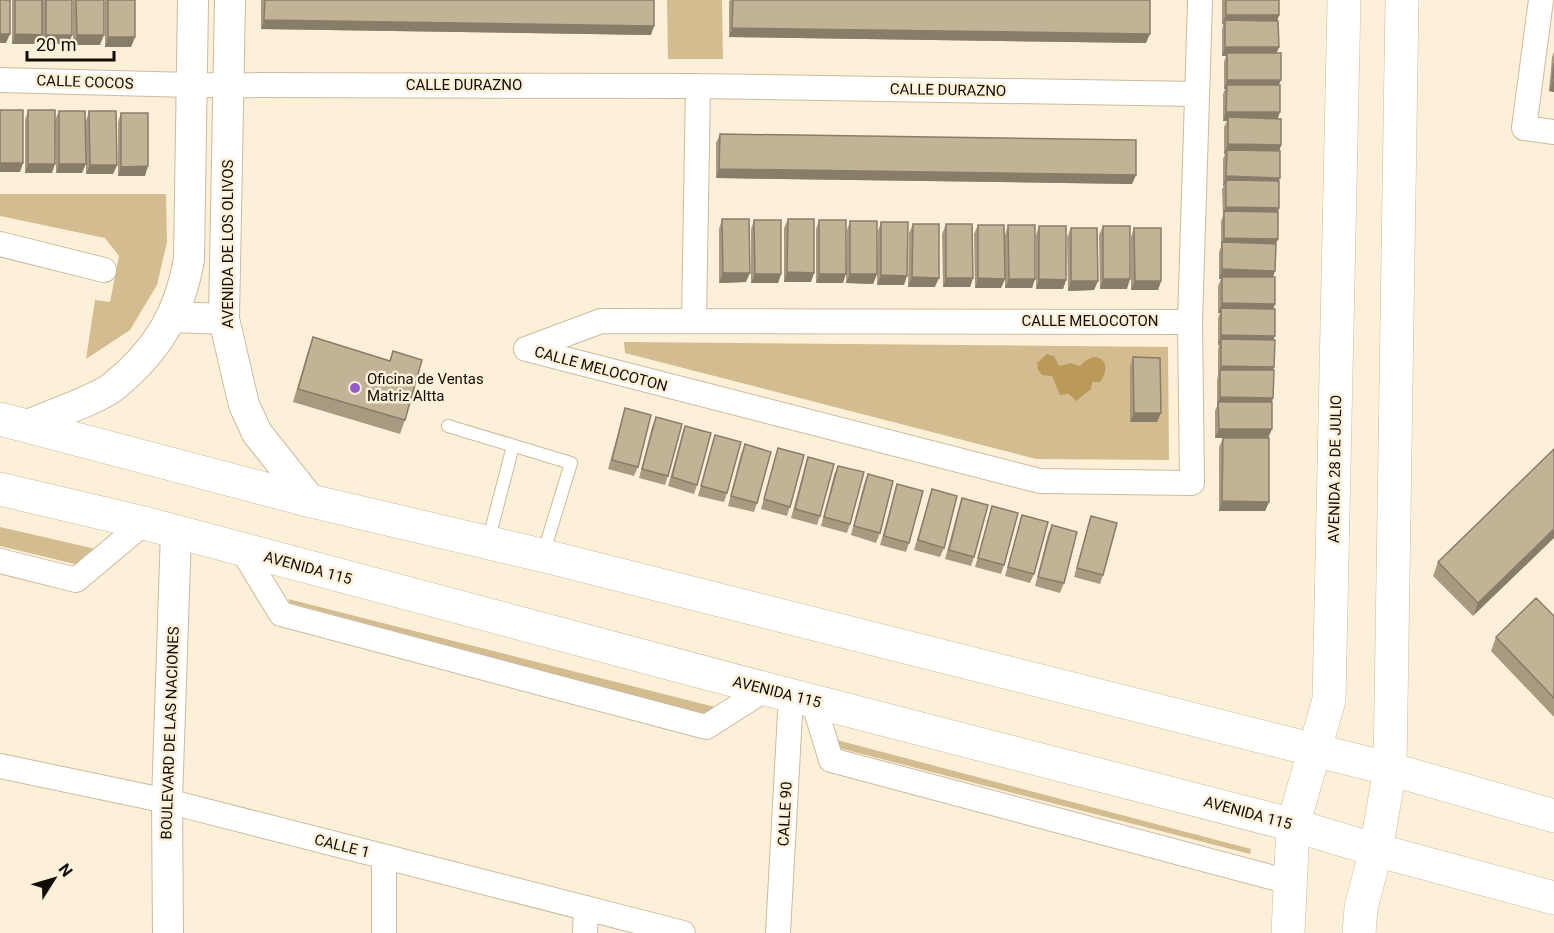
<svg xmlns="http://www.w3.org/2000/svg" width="1554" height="933" font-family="Roboto,sans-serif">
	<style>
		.green { fill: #d3bc8f }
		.water { fill: #bb9a59 }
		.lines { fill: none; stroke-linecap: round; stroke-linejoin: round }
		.service-casing { stroke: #cbbb9e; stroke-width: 14 }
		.minor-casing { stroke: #cbbb9e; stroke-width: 26 }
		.tertiary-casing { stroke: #cbbb9e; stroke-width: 32 }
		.secondary-casing { stroke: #cbbb9e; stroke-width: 34 }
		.primary-casing { stroke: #cbbb9e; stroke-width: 34 }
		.service { stroke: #fff; stroke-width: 12 }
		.minor { stroke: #fff; stroke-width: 24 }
		.tertiary { stroke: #fff; stroke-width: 30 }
		.secondary { stroke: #fff; stroke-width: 33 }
		.primary { stroke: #fff; stroke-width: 33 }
		.wall { fill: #a89a81 }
		.shaded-wall { fill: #887d69 }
		.building { fill: #c3b396; stroke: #887d69; stroke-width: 1.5 }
		.poi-dot { fill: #9859cf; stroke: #fdf0d8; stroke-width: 2 }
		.labels { text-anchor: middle; stroke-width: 5; stroke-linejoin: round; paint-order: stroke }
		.street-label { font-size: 15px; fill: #120d04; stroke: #fdf0d8 }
		.poi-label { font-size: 15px; fill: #120d04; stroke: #fdf0d8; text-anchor: start }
	</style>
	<rect width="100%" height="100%" fill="#fdf0d8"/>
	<path class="green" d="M667 0H722L723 59H668Z
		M0 194H166L167 242 157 285 130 330 86 359 95 300 110 302 119 256 105 238 0 216Z
		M624 342 1168 347 1169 460 1036 459 625 353Z
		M0 527 96 549 75 564 0 546Z
		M288 599 715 707 704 715 290 603Z
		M833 739 1251 849 1250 854 839 748Z"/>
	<path class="water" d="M1047 354 1054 356 1059 366 1071 363 1080 366C1096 347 1115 362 1100 382H1092L1091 389 1076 401 1069 394 1060 395 1052 376 1042 375 1038 370 1037 363Z"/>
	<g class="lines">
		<defs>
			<path id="service" d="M448 426 571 463 545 548
				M488 542 513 446"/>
			<path id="minor" d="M1541 0 1524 128 1554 132
				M0 80 191 85 698 86 1197 94
				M0 244 104 270
				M694 320 698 86
				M526 349 1040 481 1192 483 1190 322 1200 2
				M526 349 601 321 1190 322
				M242 550 281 614 706 727 766 689
				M0 561 76 580 144 523
				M813 701 831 760 1293 883
				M0 766 167 801 683 933
				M384 857V933
				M585 933 586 908
				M778 933 791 695"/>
			<path id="tertiary" d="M230 0 224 319 244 405 257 433 311 501
				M173 317 224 319
				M26 426C47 416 99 399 114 386 157 351 180 313 189 259L193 0
				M168 933 167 801 176 532"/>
			<path id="secondary" d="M1288 933 1293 825 1329 700 1344 0
				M1359 933 1361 908 1376 850 1390 769 1402 0"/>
			<path id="primary" d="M0 419 311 501 545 556 1390 769 1554 816
				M0 489 144 523 766 689 1293 825 1376 850 1554 898"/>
		</defs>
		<use href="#service" class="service-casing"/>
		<use href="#minor" class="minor-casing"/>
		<use href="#tertiary" class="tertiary-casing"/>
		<use href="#secondary" class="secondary-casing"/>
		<use href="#primary" class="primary-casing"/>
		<use href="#service" class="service"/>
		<use href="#minor" class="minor"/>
		<use href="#tertiary" class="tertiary"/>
		<use href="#secondary" class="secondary"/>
		<use href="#primary" class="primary"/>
	</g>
	<path class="wall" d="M12 0H42V35L39 44H12Z
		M42 0H72L69 44H42Z
		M73 0H104L100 45H73Z
		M105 0H135V37L131 47H105Z
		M261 0H654L651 35 261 29Z
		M730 0H1150L1146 43 729 37V2Z
		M1222 0H1279V15L1277 21 1279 47 1276 53 1279 85 1277 119 1281 145 1279 151 1278 239 1276 244 1273 277 1275 304 1273 309 1274 367 1273 370V398L1272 402V429L1268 438 1269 502 1265 511H1219V447L1223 438H1233H1215V411L1217 406V380L1218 375V349L1219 345H1218V318L1220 313H1218V286L1221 279H1219V252L1221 247V221L1223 216 1222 189 1224 186H1223V159L1225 154H1224V127L1227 121H1223V94L1225 89H1224V62L1226 56H1222V30L1223 24H1222Z
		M1554 52V92L1549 91 1552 57Z
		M28 110 52 173H25V120Z
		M59 111 82 173H56L55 120Z
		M89 111 117 165 113 174H86V121Z
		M121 113 145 176H118V122Z
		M720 134 1136 175 1132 184 716 178V143Z
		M722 219 746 282 719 283V229Z
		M788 219 811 282H784V228Z
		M754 220 781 274 778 283H751V229Z
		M819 220 843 283H816V229Z
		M850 221 877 274 873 284 846 283 847 230Z
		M881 222 904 285H877L878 231Z
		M913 224 935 287H908L909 233Z
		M946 224 973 278 970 287H943L942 234Z
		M978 225 1005 279 1001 288H975L974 234Z
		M1008 225 1035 279 1032 288H1005V235Z
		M1039 226 1066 280 1063 289H1036V235Z
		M1103 226 1127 289H1100L1099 235Z
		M1071 228 1098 281 1094 290 1068 291 1067 237Z
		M1134 228 1161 281 1158 290H1131V237Z
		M313 337 390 361 393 351 405 420 400 434 293 402 308 351Z
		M1133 357 1157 422H1130V367Z
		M625 408 638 467 634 476 608 469Z
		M656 417 668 476 665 485 639 478 652 427Z
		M685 426 697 485 694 494 668 486 682 435Z
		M715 435 727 493 724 502 698 496Z
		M745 444 757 503 754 512 728 506 741 454Z
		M778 448 790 507 787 516 761 509Z
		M1554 449 1473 616 1433 576 1438 562Z
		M808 457 820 516 817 525 791 518 805 466Z
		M838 466 850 524 847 533 821 526 834 475Z
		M868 474 880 533 876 543 851 535 864 484Z
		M897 484 909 543 906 552 880 545Z
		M932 489 944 548 940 557 914 550Z
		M962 498 974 557 971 566 945 559 959 507Z
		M992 506 1004 565 1001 574 975 567Z
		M1022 515 1034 574 1030 583 1005 576Z
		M1091 516 1103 575 1100 584 1074 577 1088 525Z
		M1052 525 1064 583 1060 593 1035 586 1048 534Z
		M1554 616V717L1491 651 1496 637Z"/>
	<path class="shaded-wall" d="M1226 15H1279L1276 25 1225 20 1223 24H1222Z
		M264 20 654 26 651 35 261 29Z
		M732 28 1150 34 1146 43 729 37Z
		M0 34H10L6 43H0Z
		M15 34 42 35 39 44H12Z
		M46 35H72L69 44H42Z
		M77 35H104L100 45H73Z
		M108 37H135L131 47H105Z
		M1225 47H1279L1275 57 1227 53 1226 56H1222Z
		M1227 80H1281L1277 89 1227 85 1225 89H1224Z
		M1552 82H1554V92L1549 91Z
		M1226 112H1280L1277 121 1228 117 1227 121H1223Z
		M1228 144 1281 145 1278 155 1227 150 1225 154H1224Z
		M0 163H23L20 172H0Z
		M28 164H55L52 173H25Z
		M59 164H86L82 173H56Z
		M90 165H117L113 174H86Z
		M148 166 145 176H118L121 167Z
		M719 169 1136 175 1132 184 716 178Z
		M1226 176 1280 178 1276 187 1226 180 1224 186H1223Z
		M1226 207 1279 208 1276 218 1224 211 1222 216Z
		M1224 238 1278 239 1274 248 1222 243Z
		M1222 269 1275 271 1272 280 1222 277 1221 279H1219Z
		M787 272 814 273 811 282H784Z
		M723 273H750L746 282 719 283Z
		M755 274H781L778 283H751Z
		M819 274H846L843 283H816Z
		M850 274H877L873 284 846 283Z
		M881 275 907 276 904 285H877Z
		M912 277 939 278 935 287H908Z
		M946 278H973L970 287H943Z
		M978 278 1005 279 1001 288H975Z
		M1009 279H1035L1032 288H1005Z
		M1039 279 1066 280 1063 289H1036Z
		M1103 279H1130L1127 289H1100Z
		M1071 281H1098L1094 290 1068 291Z
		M1135 281H1161L1158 290H1131Z
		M1222 303 1275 304 1272 313 1221 308 1220 313H1218Z
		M1221 335 1275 336 1271 345 1221 339 1219 345H1218Z
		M1221 366 1274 367 1271 376 1220 370 1218 375Z
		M1220 397 1273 398 1270 407 1218 402Z
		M1134 413H1161L1157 422H1130Z
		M1219 429H1272L1268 438H1215Z
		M1222 501 1269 502 1265 511H1219Z
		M1554 529V538L1473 616 1478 603Z"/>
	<path class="building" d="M0 0H10V34H0Z
		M15 0H42V35L15 34Z
		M46 0H72V35H46Z
		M76 0H104V35H77Z
		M108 0H135V37H108Z
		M265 0H654V26L264 20Z
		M733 0H1150V34L732 28Z
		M1226 0H1279V15H1226Z
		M1225 20 1278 21 1279 47H1225Z
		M1227 53H1281V80H1227Z
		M1554 63V82H1552Z
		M1227 85H1280V112H1226Z
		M0 110H23V163H0Z
		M28 110H55V164H28Z
		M59 111H85L86 164H59Z
		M89 111H116L117 165H90Z
		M121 113H148V166L121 167Z
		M1228 117 1281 119V145L1228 144Z
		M720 134 1136 140V175L719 169Z
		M1227 150 1280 151V178L1226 176Z
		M1226 180 1279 181V208L1226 207Z
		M1224 211 1278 212V239L1224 238Z
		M722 219H749L750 273H723Z
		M788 219H814V273L787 272Z
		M754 220H781V274H755Z
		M819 220H846V274H819Z
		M850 221H877V274H850Z
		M881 222H908L907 276 881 275Z
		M913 224H939V278L912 277Z
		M946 224H972L973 278H946Z
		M978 225H1004L1005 279 978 278Z
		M1008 225H1035V279H1009Z
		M1039 226H1066V280L1039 279Z
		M1103 226H1130V279H1103Z
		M1071 228H1097L1098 281H1071Z
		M1134 228H1161V281H1135Z
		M1222 242 1276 244 1275 271 1222 269Z
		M1222 277H1275V304L1222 303Z
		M1221 308 1275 309V336L1221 335Z
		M313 337 390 361 393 351 422 360 405 420 298 389Z
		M1221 339 1275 340 1274 367 1221 366Z
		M1133 357 1160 358 1161 413H1134Z
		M1220 370H1274L1273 398 1220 397Z
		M1218 402H1272V429H1219Z
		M625 408 651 415 638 467 612 460Z
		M656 417 682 424 668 476 642 469Z
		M685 426 711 433 697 485 672 477Z
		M715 435 741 442 727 493 701 486Z
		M1223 438H1269V502L1222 501Z
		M745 444 771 452 757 503 731 496Z
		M778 448 804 455 790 507 764 499Z
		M1554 449V529L1478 603 1438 562Z
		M808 457 834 464 820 516 795 509Z
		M838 466 864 472 850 524 824 517Z
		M868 474 893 481 880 533 854 526Z
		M897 484 923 491 909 543 884 536Z
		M932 489 957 496 944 548 918 540Z
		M962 498 988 505 974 557 949 550Z
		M992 506 1018 513 1004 565 978 558Z
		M1022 515 1048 522 1034 574 1008 567Z
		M1091 516 1117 523 1103 575 1077 568Z
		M1052 525 1077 532 1064 583 1038 577Z
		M1536 598 1554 616V698L1496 637Z"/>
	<circle class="poi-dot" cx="355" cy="388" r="6"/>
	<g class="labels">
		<g class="street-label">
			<text transform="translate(85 82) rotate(2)" y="5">CALLE COCOS</text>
			<text x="464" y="90">CALLE DURAZNO</text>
			<text transform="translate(948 90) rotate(1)" y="5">CALLE DURAZNO</text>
			<text transform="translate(228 244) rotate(-90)" y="5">AVENIDA DE LOS OLIVOS</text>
			<text x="1090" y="326">CALLE MELOCOTON</text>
			<text transform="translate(601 369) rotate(15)" y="5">CALLE MELOCOTON</text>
			<text transform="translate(1335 469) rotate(-89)" y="5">AVENIDA 28 DE JULIO</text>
			<text transform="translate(308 568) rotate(15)" y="5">AVENIDA 115</text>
			<text transform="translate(777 692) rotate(14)" y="5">AVENIDA 115</text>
			<text transform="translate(170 733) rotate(-88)" y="5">BOULEVARD DE LAS NACIONES</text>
			<text transform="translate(1248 813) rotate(15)" y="5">AVENIDA 115</text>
			<text transform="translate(785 814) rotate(-87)" y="5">CALLE 90</text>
			<text transform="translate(342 846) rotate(14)" y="5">CALLE 1</text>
		</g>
		<g class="poi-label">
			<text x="367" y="384">Oficina de Ventas<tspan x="367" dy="17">Matriz Altta</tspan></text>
		</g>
	</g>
	<g transform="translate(54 879) rotate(53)" stroke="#fdf0d8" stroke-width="4.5" paint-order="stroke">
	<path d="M0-4.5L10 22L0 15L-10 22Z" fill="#120d04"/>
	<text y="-9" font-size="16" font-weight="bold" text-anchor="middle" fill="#120d04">N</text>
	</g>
	<path d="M27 51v9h87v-9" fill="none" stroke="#120d04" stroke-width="3"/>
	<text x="36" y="51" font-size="18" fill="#120d04" stroke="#fdf0d8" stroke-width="4.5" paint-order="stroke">20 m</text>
</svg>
